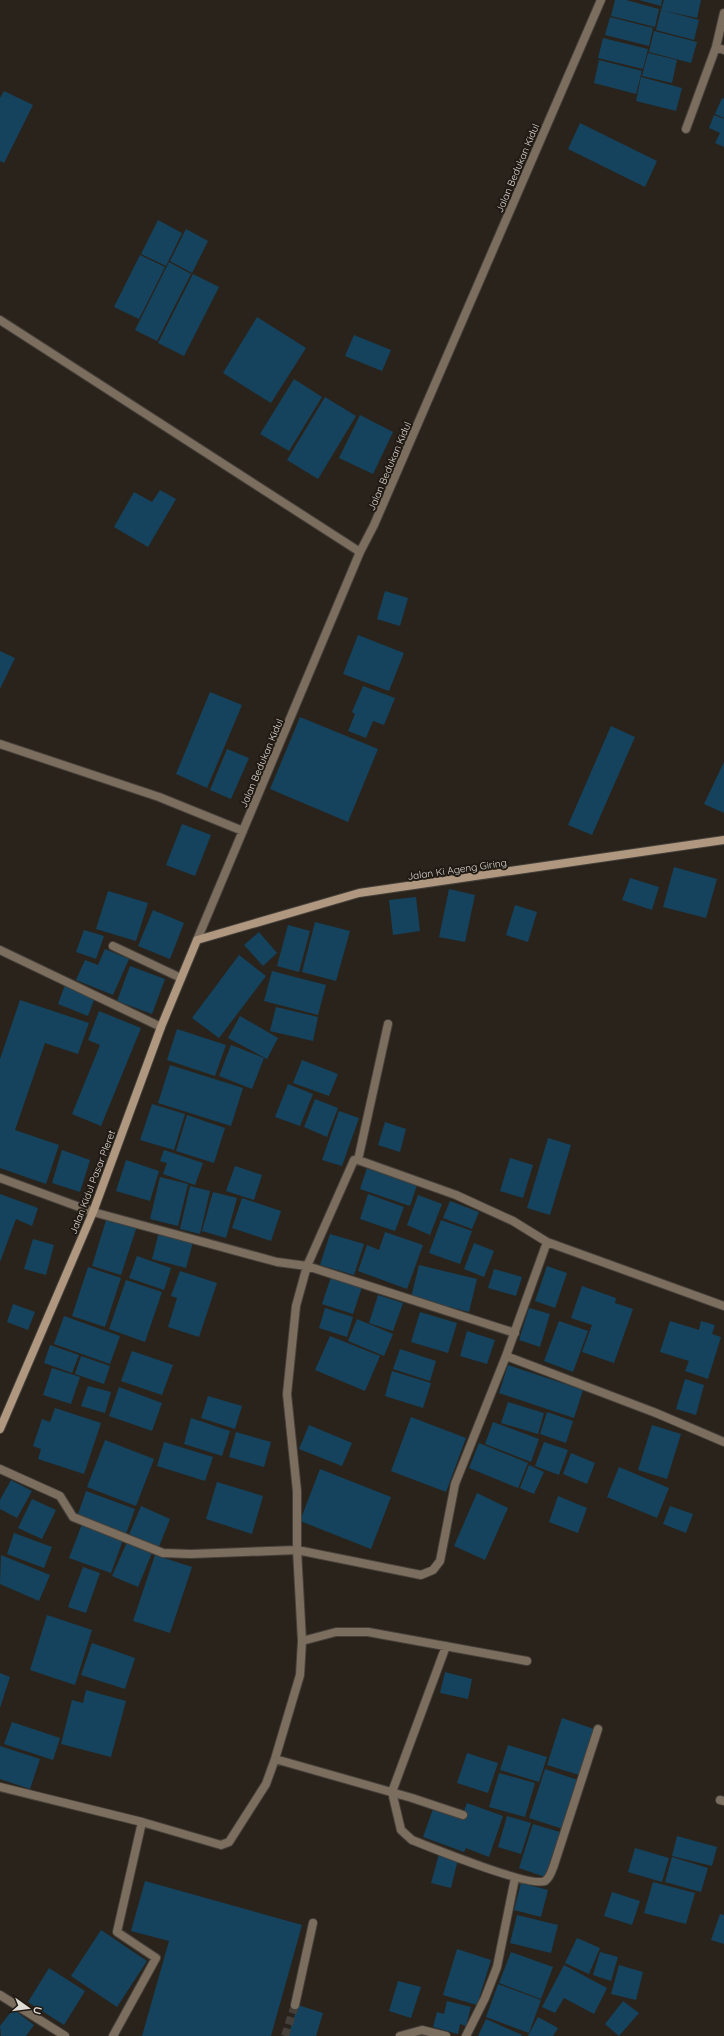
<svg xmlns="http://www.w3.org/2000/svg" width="724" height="2036" font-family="Quicksand,sans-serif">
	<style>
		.building { fill: #15435d }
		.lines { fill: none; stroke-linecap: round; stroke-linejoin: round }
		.street-tunnel { stroke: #443f38; stroke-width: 8; stroke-dasharray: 8 4; stroke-linecap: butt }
		.lane-casing { stroke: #46403a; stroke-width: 10 }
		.street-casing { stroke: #46403a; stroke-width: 10 }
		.secondary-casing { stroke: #46403a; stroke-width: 10 }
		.lane { stroke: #7c6e5e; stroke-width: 8 }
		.street { stroke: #7c6e5e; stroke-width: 8 }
		.secondary { stroke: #af987f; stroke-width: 8 }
		.labels { text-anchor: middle; stroke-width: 4; stroke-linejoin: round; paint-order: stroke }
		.street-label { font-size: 10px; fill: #dfdbd6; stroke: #201a13 }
	</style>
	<rect width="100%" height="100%" fill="#29231c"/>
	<path class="building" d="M615 0H626L659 9 655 27 611 16Z
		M639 0H662L661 6Z
		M664 0H701L697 18 661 10Z
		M661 10 699 20 694 40 656 30Z
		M610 17 653 28 649 46 605 35Z
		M654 31 697 42 691 63 649 52Z
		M603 38 648 49 643 69 598 58Z
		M648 53 677 60 672 83 642 76Z
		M599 60 642 71 636 94 594 83Z
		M641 77 682 88 676 111 636 101Z
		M4 91 33 105 4 163 0 161V98Z
		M722 98 724 99V118L715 114Z
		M714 115 724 119V147L715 143 720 133 709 128Z
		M580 123 657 161 645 187 568 149Z
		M158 220 182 233 166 266 141 254Z
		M186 229 208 241 192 273 170 261Z
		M140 255 165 267 139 319 114 307Z
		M169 262 191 274 157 341 135 330Z
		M193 274 219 287 184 356 158 343Z
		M257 317 306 348 271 403 223 373Z
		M354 335 391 350 382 371 345 356Z
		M294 379 322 397 289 451 260 434Z
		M325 397 356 416 318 479 287 460Z
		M360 415 393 432 373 474 339 458Z
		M160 490 176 499 148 547 114 527 134 492 152 502Z
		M385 591 408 598 400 626 377 619Z
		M358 635 404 653 389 691 343 674Z
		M0 651 15 658 0 689Z
		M363 686 395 698 384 725 373 721 366 738 348 731 355 714 352 712Z
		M210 692 242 705 207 788 176 774Z
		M300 717 378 749 348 822 270 789Z
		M611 726 635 737 592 835 568 825Z
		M227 749 249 758 231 799 210 790Z
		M724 762V813L704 804Z
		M182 824 211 835 195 876 166 865Z
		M674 867 717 879 706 918 663 907Z
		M630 878 659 887 652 910 622 900Z
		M449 889 475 895 465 942 439 937Z
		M108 891 148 903 136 941 96 929Z
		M416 897 420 931 393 935 389 900Z
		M515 905 537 912 528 942 506 935Z
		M153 910 184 923 170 959 138 946Z
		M315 922 350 931 336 981 302 972Z
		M288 925 310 931 299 972 277 966Z
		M84 930 104 936 96 959 76 952Z
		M259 932 277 953 263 966 244 945Z
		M105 949 129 959 113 995 76 980 85 960 98 965Z
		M239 955 266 976 219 1038 192 1018Z
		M130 966 165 979 152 1014 117 1001Z
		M272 971 326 985 318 1015 264 1001Z
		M65 985 95 997 88 1016 58 1004Z
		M20 1000 89 1023 78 1054 45 1043 15 1130 59 1145 46 1184 0 1168V1059Z
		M276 1007 318 1017 313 1041 270 1031Z
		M99 1011 141 1028 101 1126 72 1114 100 1045 88 1040Z
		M240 1016 278 1038 267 1059 228 1038Z
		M177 1029 226 1045 215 1076 167 1060Z
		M231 1045 264 1058 252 1089 219 1076Z
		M302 1060 338 1074 329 1096 293 1083Z
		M170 1065 243 1088 231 1126 158 1103Z
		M288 1084 313 1094 300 1126 275 1117Z
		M315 1099 338 1108 327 1137 304 1127Z
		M152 1104 185 1114 174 1150 140 1140Z
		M339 1111 359 1118 342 1166 322 1160Z
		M187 1115 225 1128 214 1163 176 1151Z
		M385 1122 406 1129 400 1152 378 1145Z
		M548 1138 571 1145 550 1215 527 1208Z
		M62 1150 90 1160 80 1192 52 1183Z
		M164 1150 203 1163 195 1185 163 1174 167 1163 160 1161Z
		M510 1158 533 1165 523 1198 500 1191Z
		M126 1160 159 1171 150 1201 116 1191Z
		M235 1166 262 1175 254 1200 226 1191Z
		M367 1168 417 1185 410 1206 360 1189Z
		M160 1177 188 1184 178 1226 150 1219Z
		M190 1186 210 1191 200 1234 180 1229Z
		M213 1192 237 1198 226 1238 202 1231Z
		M0 1194 38 1208 32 1226 16 1219 0 1262Z
		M368 1194 404 1207 395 1231 360 1219Z
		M418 1195 442 1204 430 1235 407 1225Z
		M242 1198 281 1211 271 1241 232 1228Z
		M450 1201 479 1212 472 1229 443 1218Z
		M107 1217 137 1226 121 1275 92 1266Z
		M441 1220 472 1231 460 1264 429 1253Z
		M159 1232 193 1242 186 1268 152 1259Z
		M385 1232 423 1245 407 1289 358 1271 367 1245 379 1250Z
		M330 1234 364 1244 354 1275 320 1265Z
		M33 1239 54 1245 46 1275 24 1269Z
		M474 1243 494 1251 484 1277 464 1269Z
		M137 1256 171 1268 164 1290 129 1278Z
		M419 1265 477 1279 469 1312 411 1297Z
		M547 1266 567 1273 555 1308 535 1301Z
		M88 1267 121 1278 105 1327 72 1316Z
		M494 1269 522 1277 516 1296 488 1288Z
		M180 1271 217 1283 199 1337 168 1327 177 1298 171 1296Z
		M331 1277 362 1287 353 1314 322 1304Z
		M126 1280 162 1292 145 1342 109 1329Z
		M582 1286 616 1298 615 1303 633 1309 614 1363 582 1352 592 1325 571 1318Z
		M378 1295 403 1303 393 1331 369 1323Z
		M13 1304 35 1312 28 1330 7 1322Z
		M325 1308 353 1317 347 1337 319 1328Z
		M529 1308 550 1314 540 1347 519 1340Z
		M420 1312 457 1323 448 1353 411 1342Z
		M64 1316 120 1336 110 1364 54 1344Z
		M357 1319 393 1334 384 1356 348 1341Z
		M559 1321 588 1331 573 1372 544 1361Z
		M670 1321 699 1330 701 1321 715 1325 712 1334 721 1337 708 1379 685 1371 689 1361 660 1352Z
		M467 1331 495 1340 487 1364 460 1356Z
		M330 1336 380 1356 365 1391 315 1370Z
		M50 1345 79 1355 72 1373 44 1363Z
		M400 1349 436 1361 430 1381 393 1369Z
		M132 1351 173 1365 162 1395 121 1381Z
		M81 1356 110 1366 104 1384 75 1374Z
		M508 1365 583 1390 574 1418 499 1393Z
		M52 1368 80 1377 71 1404 43 1395Z
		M392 1371 431 1383 423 1408 385 1396Z
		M685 1379 704 1385 696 1415 676 1409Z
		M88 1386 111 1392 105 1413 81 1406Z
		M119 1387 162 1403 152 1431 109 1416Z
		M208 1396 242 1406 235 1429 201 1418Z
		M508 1402 544 1413 538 1434 501 1423Z
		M55 1408 101 1423 84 1474 38 1459 41 1449 33 1446 42 1419 50 1422Z
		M547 1412 573 1421 566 1443 540 1434Z
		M411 1417 466 1438 446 1492 391 1471Z
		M191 1418 230 1431 222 1456 184 1444Z
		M493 1422 539 1439 531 1462 485 1444Z
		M309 1425 352 1443 342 1466 299 1449Z
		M652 1425 681 1434 667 1479 638 1470Z
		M236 1432 271 1442 264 1467 229 1457Z
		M105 1440 154 1459 136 1506 87 1487Z
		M164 1442 213 1457 205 1481 157 1466Z
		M544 1442 568 1450 559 1475 535 1466Z
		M479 1443 528 1463 518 1488 469 1468Z
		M571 1453 595 1463 587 1484 563 1474Z
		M529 1465 544 1472 534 1494 520 1488Z
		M619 1467 669 1488 657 1518 607 1497Z
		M320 1469 391 1497 371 1549 300 1521Z
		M11 1480 32 1491 17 1518 0 1509V1500Z
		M217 1482 263 1496 252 1534 206 1519Z
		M86 1491 135 1509 126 1534 77 1517Z
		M477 1493 508 1508 485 1560 454 1546Z
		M558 1496 587 1508 578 1533 549 1522Z
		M32 1499 56 1510 42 1539 18 1528Z
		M141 1506 170 1519 158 1549 128 1537Z
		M670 1506 693 1514 686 1533 663 1524Z
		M82 1524 123 1540 111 1573 69 1558Z
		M14 1533 52 1547 44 1568 7 1554Z
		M127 1542 152 1553 138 1587 112 1576Z
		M1 1555 50 1575 39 1601 0 1584Z
		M155 1555 192 1567 170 1633 133 1621Z
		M83 1567 100 1573 86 1613 68 1607Z
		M47 1615 92 1630 75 1685 30 1670Z
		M92 1643 135 1658 125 1689 81 1675Z
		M445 1672 472 1679 468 1699 440 1693Z
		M0 1673 10 1677 0 1708Z
		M86 1690 126 1701 111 1757 61 1744 72 1700 83 1703Z
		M562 1718 594 1729 579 1775 547 1765Z
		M12 1722 60 1738 53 1760 4 1744Z
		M508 1745 547 1757 539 1782 500 1770Z
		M0 1746 40 1759 30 1789 0 1779Z
		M467 1753 498 1763 488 1793 457 1783Z
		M545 1769 578 1780 563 1829 529 1818Z
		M499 1773 535 1783 525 1817 489 1807Z
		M467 1803 503 1816 489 1857 466 1848 464 1852 423 1837 433 1809 461 1819Z
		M507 1816 531 1823 521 1854 498 1847Z
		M533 1824 560 1832 545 1877 519 1868Z
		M677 1836 717 1847 712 1866 672 1856Z
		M635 1848 669 1858 662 1882 628 1872Z
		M439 1854 458 1859 451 1888 431 1883Z
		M672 1857 708 1868 701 1892 665 1882Z
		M145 1881 302 1925 271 2036H142L169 1941 131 1931Z
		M653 1882 695 1893 686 1924 644 1913Z
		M521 1883 548 1890 541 1917 514 1910Z
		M612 1892 640 1901 632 1925 604 1916Z
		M720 1914 724 1915V1944L711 1940Z
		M517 1915 558 1925 551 1953 510 1943Z
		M101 1930 147 1961 117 2007 71 1976Z
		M577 1938 600 1948 589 1974 565 1963Z
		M457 1949 491 1960 477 2005 443 1995Z
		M511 1952 553 1967 541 1999 499 1983Z
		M600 1952 618 1957 611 1981 593 1975Z
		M564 1965 607 1988 594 2014 564 1998 555 2013 542 2007Z
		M619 1965 643 1972 636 2000 611 1994Z
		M49 1968 85 1991 64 2025 28 2002Z
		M398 1981 421 1987 411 2018 389 2011Z
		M498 1984 541 2000 529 2033 486 2017Z
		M447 2001 471 2007 466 2026 460 2024 458 2034 433 2027 437 2012 444 2014Z
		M623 2001 639 2013 619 2036 605 2024Z
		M298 2005 323 2013 316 2036H288Z
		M13 2009 34 2025 26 2036H1L0 2026Z
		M538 2017 558 2028 553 2036H528Z
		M486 2019 522 2035 521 2036H478Z"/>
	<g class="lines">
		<path class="street-tunnel" d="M285 2036 295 2005"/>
		<defs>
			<path id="lane" d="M720 1800 724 1801"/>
			<path id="street" d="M716 47 724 50
				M686 129 716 47 724 13
				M0 320 360 552
				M0 744 159 797 243 831
				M197 940 360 552 374 525 601 0
				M113 946 181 978
				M0 950 161 1027
				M388 1024 358 1160 456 1195 513 1221 547 1242 724 1306
				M0 1178 93 1212 277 1262 307 1266 515 1333
				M547 1242 506 1356 656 1413 724 1442
				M0 1469 60 1496 73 1517 163 1553 191 1554 297 1550 421 1575 433 1570 440 1561 455 1484 506 1356
				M302 1641 336 1632H368L527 1661
				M446 1646 392 1792 401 1830 412 1840C432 1848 531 1888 545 1881 550 1878 552 1870 554 1865L598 1729
				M275 1759 412 1798 463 1815
				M0 1787 142 1822 221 1845 229 1842 266 1784 275 1759 300 1675 302 1641 297 1550V1491L287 1394 296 1306 307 1266 354 1160H358
				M0 1995 65 2036
				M295 2005 313 1923
				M113 2036 156 1958 117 1932 142 1822
				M400 2036 422 2030 446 2036
				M466 2036 485 1998 497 1967 515 1878"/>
			<path id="secondary" d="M0 1429 93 1212 161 1027 197 940 359 893 724 840"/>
		</defs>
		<use href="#lane" class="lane-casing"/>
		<use href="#street" class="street-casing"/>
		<use href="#secondary" class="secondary-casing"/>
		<use href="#lane" class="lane"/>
		<use href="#street" class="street"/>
		<use href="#secondary" class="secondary"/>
	</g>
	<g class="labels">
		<g class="street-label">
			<text transform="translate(517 168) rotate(-67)" y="4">Jalan Bedukan Kidul</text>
			<text transform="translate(389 466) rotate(-67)" y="4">Jalan Bedukan Kidul</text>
			<text transform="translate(261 763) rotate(-67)" y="4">Jalan Bedukan Kidul</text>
			<text transform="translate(457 869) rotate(-8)" y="4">Jalan Ki Ageng Giring</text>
			<text transform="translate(92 1182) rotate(-69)" y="4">Jalan Kidul Pasar Pleret</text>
		</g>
	</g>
	<g transform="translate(28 2008) rotate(104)" stroke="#201a13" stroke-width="3" paint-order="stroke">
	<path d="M0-3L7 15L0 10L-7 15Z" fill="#dfdbd6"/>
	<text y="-6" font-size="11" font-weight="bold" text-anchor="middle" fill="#dfdbd6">U</text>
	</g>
</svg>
